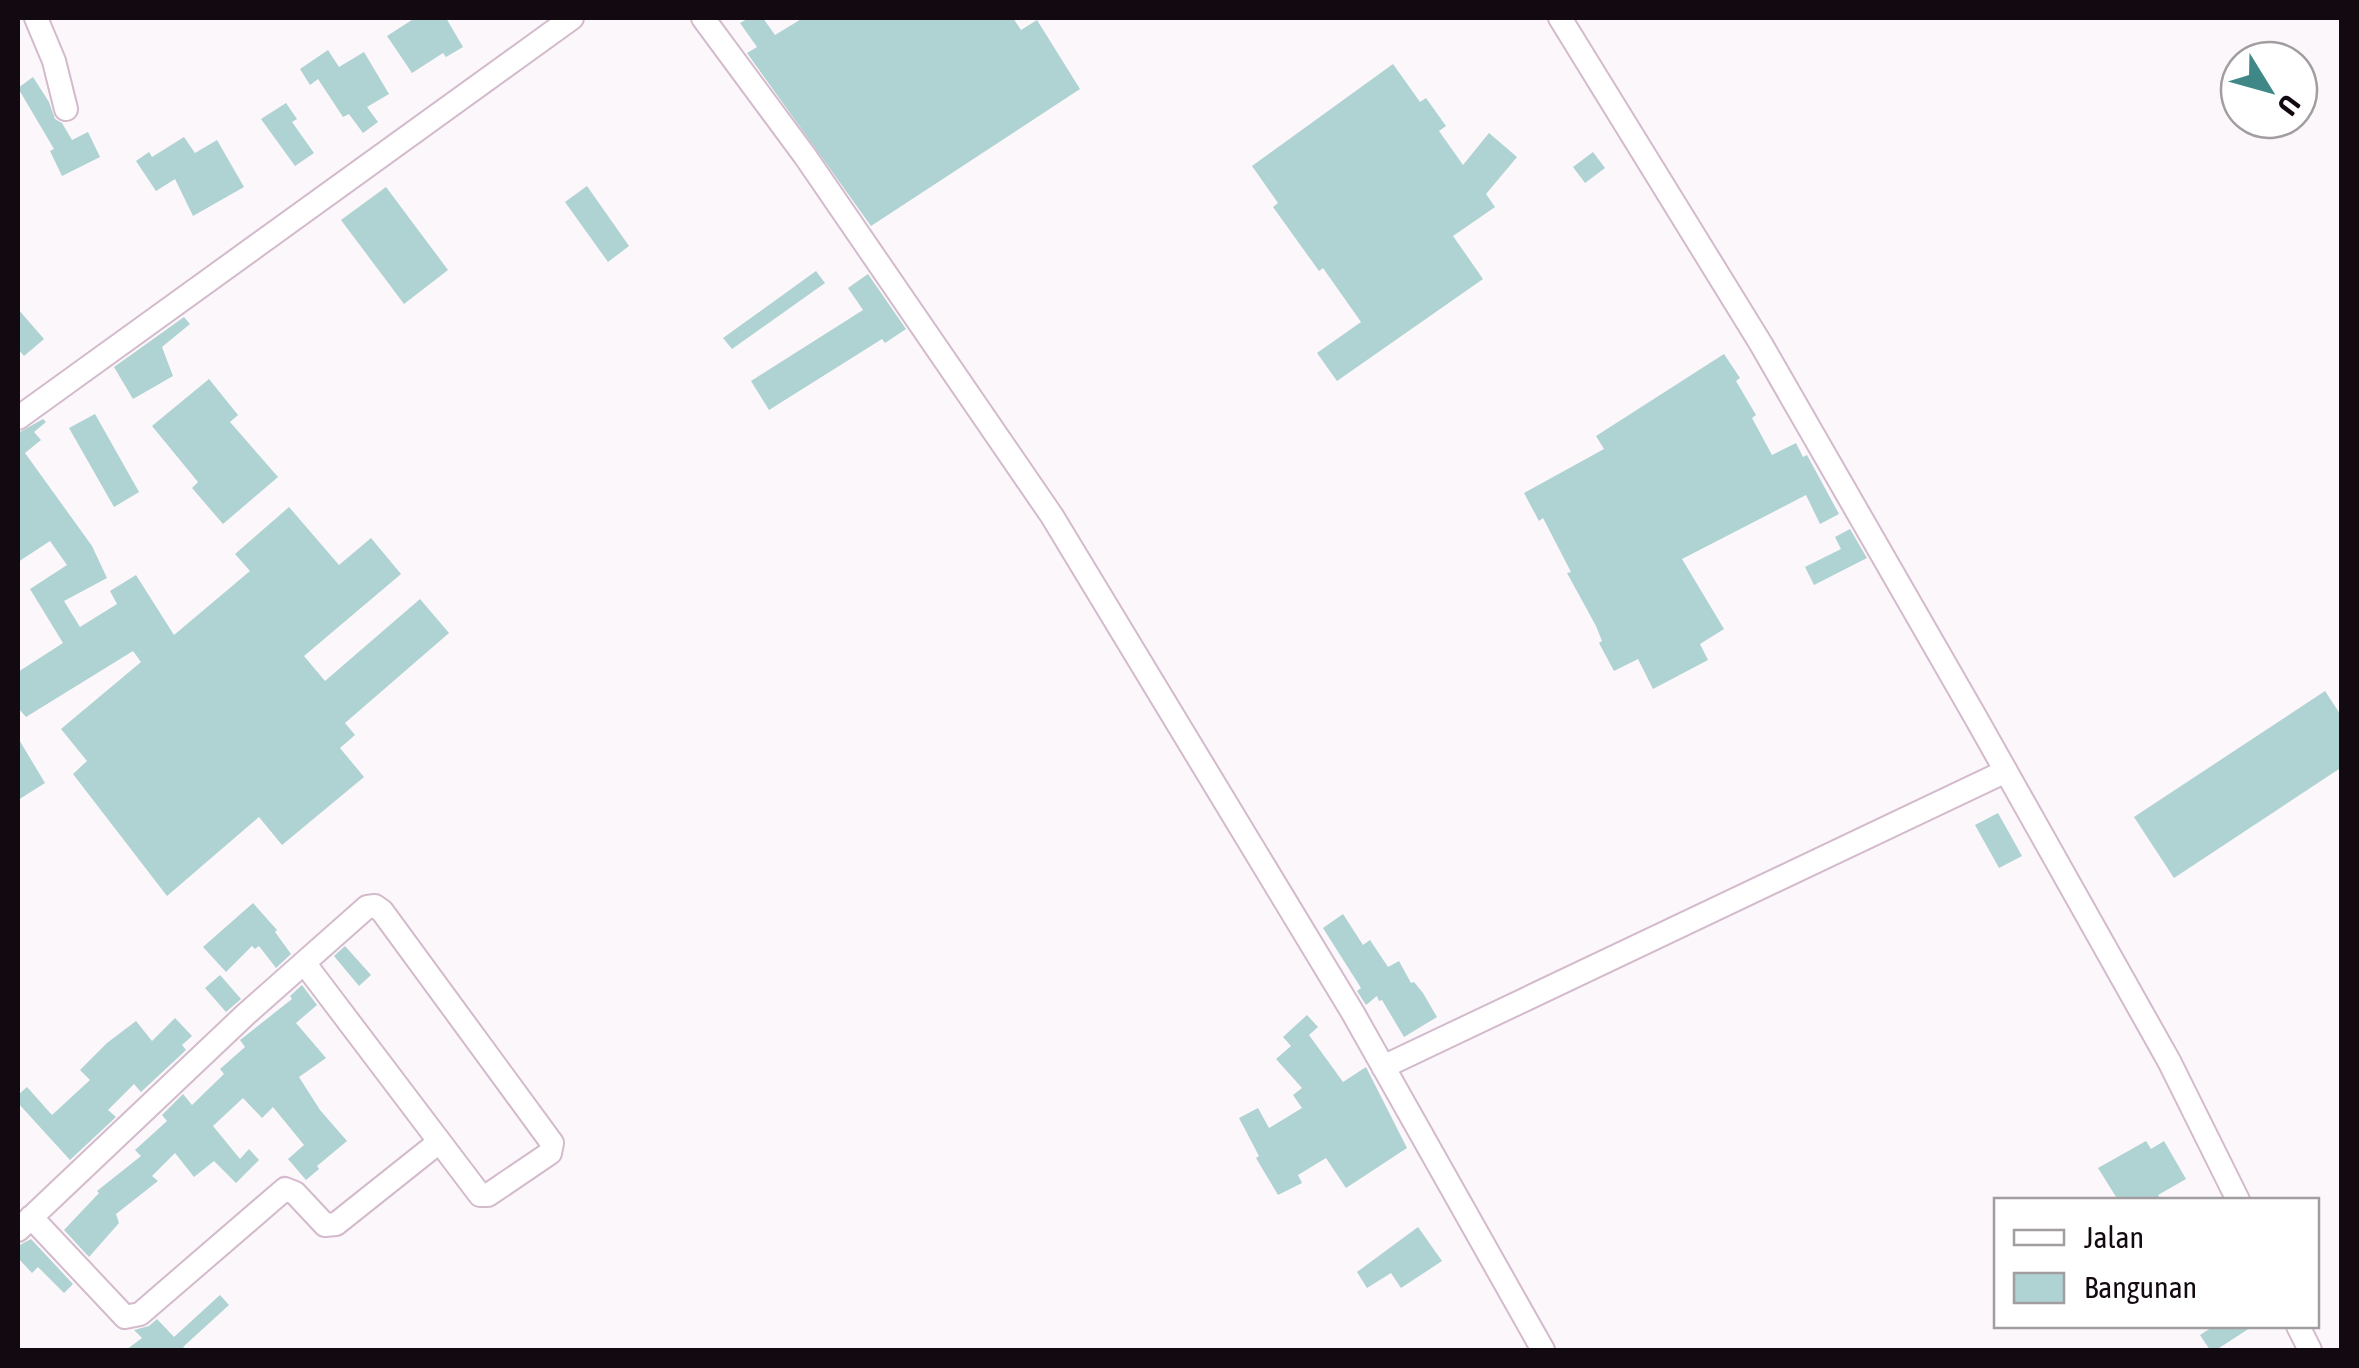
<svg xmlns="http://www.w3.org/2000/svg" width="2359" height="1368" font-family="'Asap Condensed',sans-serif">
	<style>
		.building { fill: #afd2d2 }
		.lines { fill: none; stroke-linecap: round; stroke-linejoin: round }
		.street-casing { stroke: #d3bacc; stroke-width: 26 }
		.street { stroke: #fff; stroke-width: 22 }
	</style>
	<rect width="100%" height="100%" fill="#fcf7fa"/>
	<path class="building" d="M415 18H446L463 47 446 57 443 53 412 73 387 36Z
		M749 18H763L775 35 803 18H1013L1021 30 1037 20 1080 89 871 226 747 53 757 47 740 23Z
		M328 50 339 67 364 52 389 94 367 107 378 122 363 133 349 114 343 117 318 79 310 85 300 69Z
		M1393 64 1420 102 1426 98 1446 126 1439 131 1463 165 1489 133 1517 157 1486 194 1495 207 1453 236 1483 279 1337 381 1317 353 1361 322 1323 268 1319 271 1273 207 1278 203 1252 166Z
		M33 77 49 102 55 119 62 123 72 140 88 132 100 157 62 176 50 151 54 149 18 88Z
		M286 103 297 119 292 122 314 153 295 166 261 119Z
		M184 137 195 153 217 140 244 187 193 216 175 179 156 191 136 161 149 152 152 157Z
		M1593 152 1605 168 1585 183 1573 167Z
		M587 186 629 246 608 262 565 202Z
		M386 187 448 270 404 304 341 220Z
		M816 271 825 283 732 349 723 338Z
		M868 274 906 329 885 343 882 339 769 410 751 381 863 310 848 288Z
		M18 309 44 339 24 356 18 349Z
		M184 317 190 324 162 347 173 376 133 399 114 367Z
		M1724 354 1740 378 1736 381 1756 415 1752 418 1772 455 1796 443 1803 457 1807 455 1839 514 1820 524 1806 495 1682 559 1724 629 1700 644 1708 660 1653 689 1638 659 1614 671 1599 643 1602 641 1596 626 1567 573 1571 572 1543 518 1539 521 1524 493 1604 449 1596 436Z
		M209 379 238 415 230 422 278 477 223 524 192 488 198 482 152 426Z
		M95 414 139 492 114 507 69 428Z
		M43 419 46 422 34 432 41 440 25 453 92 546 107 578 64 601 80 627 117 604 110 591 136 575 174 635 250 571 235 554 289 507 339 565 371 538 401 574 304 656 325 681 420 599 449 633 345 723 355 735 340 748 364 777 282 845 259 817 167 896 73 774 87 761 61 729 141 662 133 651 26 717 18 708V672L63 643 30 589 67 565 50 541 18 562V433Z
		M1850 529 1867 558 1814 585 1805 567 1841 549 1835 537Z
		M2325 691 2342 717V767L2174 878 2134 817Z
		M18 738 45 783 18 800Z
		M1998 813 2022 856 1999 868 1975 825Z
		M253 903 277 930 275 932 291 954 276 968 259 946 255 949 252 946 226 972 203 947Z
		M1343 914 1363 945 1370 940 1388 967 1399 961 1411 983 1414 982 1423 993 1437 1017 1404 1037 1382 1000 1379 1001 1377 996 1366 1005 1357 991 1361 988 1323 928Z
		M345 946 371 975 359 986 334 956Z
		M220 975 241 999 226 1012 205 988Z
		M302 985 317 1005 296 1023 326 1058 299 1077 320 1110 347 1141 317 1166 319 1169 306 1180 288 1159 304 1145 273 1107 262 1118 243 1098 213 1126 240 1159 249 1149 259 1160 236 1183 214 1161 194 1177 175 1153 152 1176 158 1181 116 1214 119 1223 89 1257 64 1230 99 1193 97 1191 141 1156 135 1150 167 1121 162 1115 183 1094 192 1105 224 1074 220 1069 245 1047 240 1040 292 999 290 996Z
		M1307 1015 1318 1027 1309 1035 1343 1082 1366 1067 1407 1148 1346 1188 1326 1158 1298 1175 1302 1183 1278 1195 1256 1158 1259 1156 1239 1118 1258 1108 1269 1128 1302 1108 1293 1095 1302 1088 1276 1059 1291 1046 1283 1037Z
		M175 1018 192 1036 182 1045 186 1050 141 1092 134 1084 108 1110 116 1117 70 1160 18 1103V1095L27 1087 52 1115 90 1080 80 1070 107 1043 136 1021 152 1041Z
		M2146 1141 2151 1149 2164 1141 2186 1179 2158 1195 2161 1200H2118L2098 1168Z
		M1418 1227 1442 1261 1401 1288 1391 1273 1367 1288 1357 1272Z
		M31 1239 73 1284 64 1293 38 1267 32 1273 18 1258V1246Z
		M220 1295 229 1305 183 1347 187 1350H126L142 1338 134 1330 149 1326 157 1319 174 1337Z
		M2214 1326H2253L2216 1350H2210L2200 1335Z"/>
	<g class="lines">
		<defs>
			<path id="street" d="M36 18 54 61 66 109
				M703 18 805 156 1052 516 1353 1013 1543 1350
				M1560 18 1761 344 1976 718 2169 1061 2238 1200
				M18 418 572 18
				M1383 1067 2006 771
				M31 1217 125 1317 140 1314 285 1189 295 1193 325 1225 336 1224 439 1142
				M18 1230 245 1015 367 907 375 906 382 911 552 1143 550 1153 488 1195H480L305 964
				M2298 1326 2310 1350"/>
		</defs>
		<use href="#street" class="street-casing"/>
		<use href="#street" class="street"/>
	</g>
	<rect width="2359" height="1368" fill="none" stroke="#130a11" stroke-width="40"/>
	<rect x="1994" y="1198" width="325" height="130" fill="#ffffff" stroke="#a19da0" stroke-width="2.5"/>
	<rect x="2014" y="1230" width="50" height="15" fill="#ffffff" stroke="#a19da0" stroke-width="2.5"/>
	<text x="2084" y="1248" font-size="30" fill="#130a11">Jalan</text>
	<rect x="2014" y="1273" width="50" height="30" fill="#afd2d2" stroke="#a19da0" stroke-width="2.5"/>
	<text x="2084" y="1298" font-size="30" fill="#130a11">Bangunan</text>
	<g transform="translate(2269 90) rotate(127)"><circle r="48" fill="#ffffff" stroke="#a19da0" stroke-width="2.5"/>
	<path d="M0-8L18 38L0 25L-18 38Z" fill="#408888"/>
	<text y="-15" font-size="28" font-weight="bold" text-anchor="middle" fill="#130a11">U</text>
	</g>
</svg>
